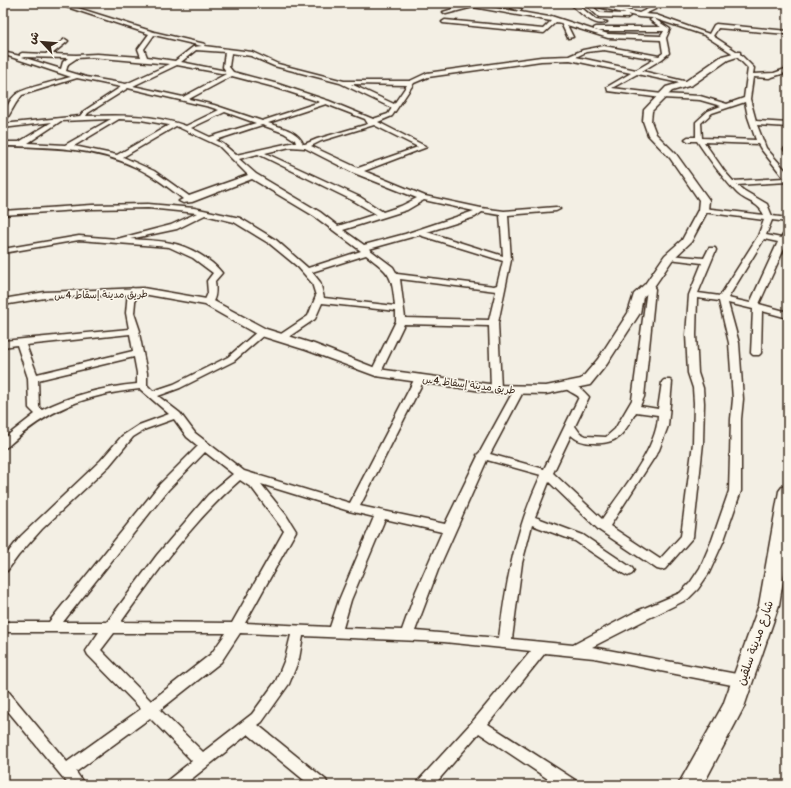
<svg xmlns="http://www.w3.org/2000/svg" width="791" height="788" font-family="'Balsamiq Sans','Playpen Sans Arabic',sans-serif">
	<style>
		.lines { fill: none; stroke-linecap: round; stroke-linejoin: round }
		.minor-casing { stroke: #3b2a1e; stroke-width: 3 }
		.tertiary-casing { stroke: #3b2a1e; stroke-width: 3 }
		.primary-casing { stroke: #3b2a1e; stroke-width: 3 }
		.minor { fill: #fbf7ec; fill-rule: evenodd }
		.tertiary { fill: #fbf7ec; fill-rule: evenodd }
		.primary { fill: #fbf7ec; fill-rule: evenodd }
		.labels { text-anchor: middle; stroke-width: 3; stroke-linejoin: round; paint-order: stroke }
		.street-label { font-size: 10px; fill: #3b2a1e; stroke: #fbf7ec }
		.near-street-label { font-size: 12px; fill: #3b2a1e; stroke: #fbf7ec }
	</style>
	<rect width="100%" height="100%" fill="#f3efe4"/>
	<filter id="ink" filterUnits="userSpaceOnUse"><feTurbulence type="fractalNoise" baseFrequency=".025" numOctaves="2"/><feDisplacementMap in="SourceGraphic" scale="8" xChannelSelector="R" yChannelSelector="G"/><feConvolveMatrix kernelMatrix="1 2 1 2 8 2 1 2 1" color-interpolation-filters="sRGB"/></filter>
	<g filter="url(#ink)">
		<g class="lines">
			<defs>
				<path id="minor" d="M77 3H85L75 7 154 32 205 44 204 46 252 52 278 64 344 81H410L427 73 541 57 569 56 583 50 604 46 659 56 663 53 661 40 608 38 567 25 573 37 568 38 561 23 556 22 544 33 443 23 442 22 445 20 543 29 551 21 473 7 446 14 443 12 469 4 468 3H479V5L549 17 551 16 594 30V28L596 27H661L651 21 650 20 653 18 670 29 666 38 669 53 662 59 642 71 692 83 689 85 637 74 612 88 662 94 700 96 727 104 744 98 748 68 735 55 704 35 653 18 639 17 591 5 600 13 627 14 630 16 627 18 599 17 584 3H597L639 13 661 3H668L645 14 656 15 709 34 714 25 716 24 788 31 787 34 718 28 713 36 739 53 754 68 753 74 774 73 788 68V72L769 78 753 77 750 99 756 121 788 123V127L757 125 766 148 788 173V182L737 185 743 190 767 204 772 216 788 218V222L772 220 766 235 781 238 785 232H788V240L759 304 788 312V318L762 311 761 353 759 355H753L751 353 753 309 728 303 739 343 743 399 741 419V491L724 540 709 573 698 589 688 599 645 620 592 647 742 675 747 677 749 681 747 685 742 687 594 658 545 653 488 724 575 780 577 785H557L479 733 434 785H417L419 780 473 721 531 651 444 642 303 636 299 659 289 684 262 722 258 725 326 780 328 785H310L248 734 184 785H166L168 780 192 761 150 718 76 772 85 785H69L3 705V689L8 691 67 762 141 709 88 655 86 651 99 632H3V622H49L160 484 198 446 187 437 174 419 146 429 133 437 109 466 42 529 18 556 7 571 3 572V559L21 536 101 460 122 436 139 425 169 414 140 389C84 395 48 409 7 447L3 448V439L35 414 29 408 28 378 17 345 3 347V341L129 329 126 313 128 291 132 288 135 289 136 291 134 313 140 331 139 333 147 373V385L153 391 174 384 228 357 259 330H265L267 332 265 334 234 361 180 388 158 396 180 413 195 433 244 471 350 503 415 378 420 375 423 376 425 378 360 506 445 524 478 456 477 455 480 452 515 388H523L524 390 490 454 544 469 579 397C574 393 567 391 563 386L565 384C574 382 583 390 589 397L575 426 580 433 586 436 606 437 615 429 632 400 647 289 645 286 646 284H652L655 289 644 397 640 406 658 409 662 382 664 380H670L672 382 668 426 659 450 610 526 660 559 681 536 693 443 694 403 693 388 688 373 686 335 689 295 702 263 669 259 665 257 669 255 704 258 709 248H715L716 250 698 293 720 296 758 236 764 220 703 212 699 210 703 208 764 215C758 201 745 202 736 192 721 176 709 159 697 141H688L685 139 688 137H696V122L708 111 721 106 700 100 662 98 608 91 607 87 631 73 570 60 541 61 428 77 414 83 392 116 378 122 427 147 364 171 425 196 481 208 504 211 556 207 560 209 556 211 508 215 511 260 498 323 501 389 500 391H492L491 389 489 326 404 324 381 372 376 375 373 374 371 372 396 321V311L322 303 315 319 284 340H278L276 338 278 336 308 316 316 296 312 283 298 267 270 244 234 222 205 215 177 229 130 239C143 240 158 240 171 243 188 246 211 259 222 273L215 281C216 289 217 302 208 305L204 302 208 293 207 281 213 273 193 258 169 247 79 240 3 253V249L79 236 117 239 171 225 197 213 148 208 92 209 3 215V211L92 205 148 204 194 208 240 218 276 240 308 268 361 251 314 216 252 179 192 202 183 203 179 201 183 199C168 187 154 176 137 168 96 147 48 147 3 146V142H19L52 122 3 128V124L80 116 84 111 121 87 77 78 22 95 16 103 5 122 3 123C3 113 9 99 18 93 25 88 60 80 71 77L8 56H3V52L20 56V54L22 53 46 54 65 39 68 41 67 42 52 54 76 55 97 54 141 57 138 49 149 34 67 7ZM595 30 596 31H664L661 36 608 34ZM154 35 202 46 193 47 175 61 147 57 144 49ZM196 50 225 52 223 67 226 71 181 62ZM604 50 655 59 636 70 576 57 586 52ZM231 53 251 56 274 66 340 83 392 108 388 114 373 119 329 101 278 84 233 72 229 67ZM22 57 68 58 63 62 61 69ZM91 57 170 64 126 84 86 77 66 71 68 64 77 58ZM177 65 226 74 183 97 133 86ZM232 76 274 87 320 102 262 121 214 105 189 99ZM351 84 407 85 394 104ZM128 88 210 107 219 110 186 126C154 114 120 115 86 116L88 113ZM745 102 748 117 756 140 702 138 701 123 712 113ZM326 104 365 119 368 124 317 139 305 144H303C299 131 280 127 268 123ZM225 112 256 123 210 137 191 128ZM111 119 65 145 28 143 61 121ZM119 119 141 120 169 125 117 155 74 146ZM262 125 284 133 295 140 296 143H290L236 155 223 144 216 140ZM374 125 418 147 358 168 311 146 321 141ZM176 126 219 146 248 175 189 196 154 171 123 157ZM704 142 758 144 761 149 784 178 733 181 725 172ZM290 147 305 148 354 173 417 198 401 206 383 212 360 197 265 153ZM258 154 354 201 376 214 338 226 320 212 256 174 239 159ZM424 200 474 211 405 234 364 245 343 230 407 210ZM482 212 500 215 503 256 427 232 475 217ZM419 235 503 261 497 285 494 286 397 274 393 267 369 249ZM764 239 778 242 750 303 728 298ZM366 255C391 274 392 275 395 306L324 298 320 282 312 272ZM400 279 496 291 489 320 405 318ZM697 298 719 301 729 343 733 399 731 419 729 491 712 540 700 568 690 583 680 593 635 612 573 645 512 639 522 563 532 525 575 541 624 574 628 576 632 574 634 571 632 568 583 535 535 517 549 482 599 530 657 569 661 570 665 569 693 537 703 443 704 403 703 388 698 373 696 335ZM130 334 133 351 37 374 26 345ZM134 357 137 373V384C105 387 71 395 42 410L39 407 38 380ZM636 412 658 415C658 448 620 492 602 519L553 473 571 435C577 441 585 443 594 443 619 445 625 431 636 412ZM205 452 233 474 208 495 157 555 107 622H63L168 490ZM487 460 541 475C515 531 507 577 499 638L415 631 438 570ZM240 480 252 488 284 531 232 623 121 622C157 572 193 521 240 480ZM261 484 349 511 374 517 339 600 330 627 245 623 296 531 286 515ZM385 519 442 532 416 591 402 630 343 628 351 600ZM114 633H226L211 654 151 701 101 650ZM240 633 291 635 285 659 276 681 252 714 203 752 160 710 221 662Z
					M519 3 528 4 517 7 522 9 519 11 508 6Z
					M570 3H576L596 20 607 22C595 29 578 11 570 3Z
					M787 147H788V154L786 153 784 149Z"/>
				<path id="tertiary" d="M737 52H740V56L728 60 692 85 672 91 652 111 651 121 656 134 676 154 709 200 708 210 691 242 673 259 653 288 643 297 640 313 607 364 590 385 546 394 496 393 376 376 306 350 258 335 205 305 143 294 45 298 3 305V299L45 292 143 288 212 300 266 329 314 344 378 369 496 385 546 386 581 379 598 359 628 313 634 294 645 284 665 255 682 240 698 210 699 200 670 158 648 135 643 121 644 110 666 87 686 81 722 56Z"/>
				<path id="primary" d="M788 485V548L779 605 744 707 703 785H678L723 705 759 605 779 491 782 487Z"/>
			</defs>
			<use href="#minor" class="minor-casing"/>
			<use href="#tertiary" class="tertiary-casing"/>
			<use href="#primary" class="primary-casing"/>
			<use href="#minor" class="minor"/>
			<use href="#tertiary" class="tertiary"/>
			<use href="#primary" class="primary"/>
		</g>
	</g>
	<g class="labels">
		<g class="street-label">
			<text transform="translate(101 294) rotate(-1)" y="4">طريق مدينة إسقاط 4س</text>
			<text transform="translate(469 384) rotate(7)" y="4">طريق مدينة إسقاط 4س</text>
		</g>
		<g class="near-street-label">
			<text transform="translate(755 643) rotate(-71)" y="4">شارع مدينة سلقين</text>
		</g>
	</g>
	<rect width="791" height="788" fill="none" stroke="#fbf7ec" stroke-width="16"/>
	<rect x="8" y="8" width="775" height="772" fill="none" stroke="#3b2a1e" stroke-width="1.5" filter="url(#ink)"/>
	<g transform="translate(42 42) rotate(296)" stroke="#fbf7ec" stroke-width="3" paint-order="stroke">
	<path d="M0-3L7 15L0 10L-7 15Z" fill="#3b2a1e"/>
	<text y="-6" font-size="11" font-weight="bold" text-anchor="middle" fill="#3b2a1e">ش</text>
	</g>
</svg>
